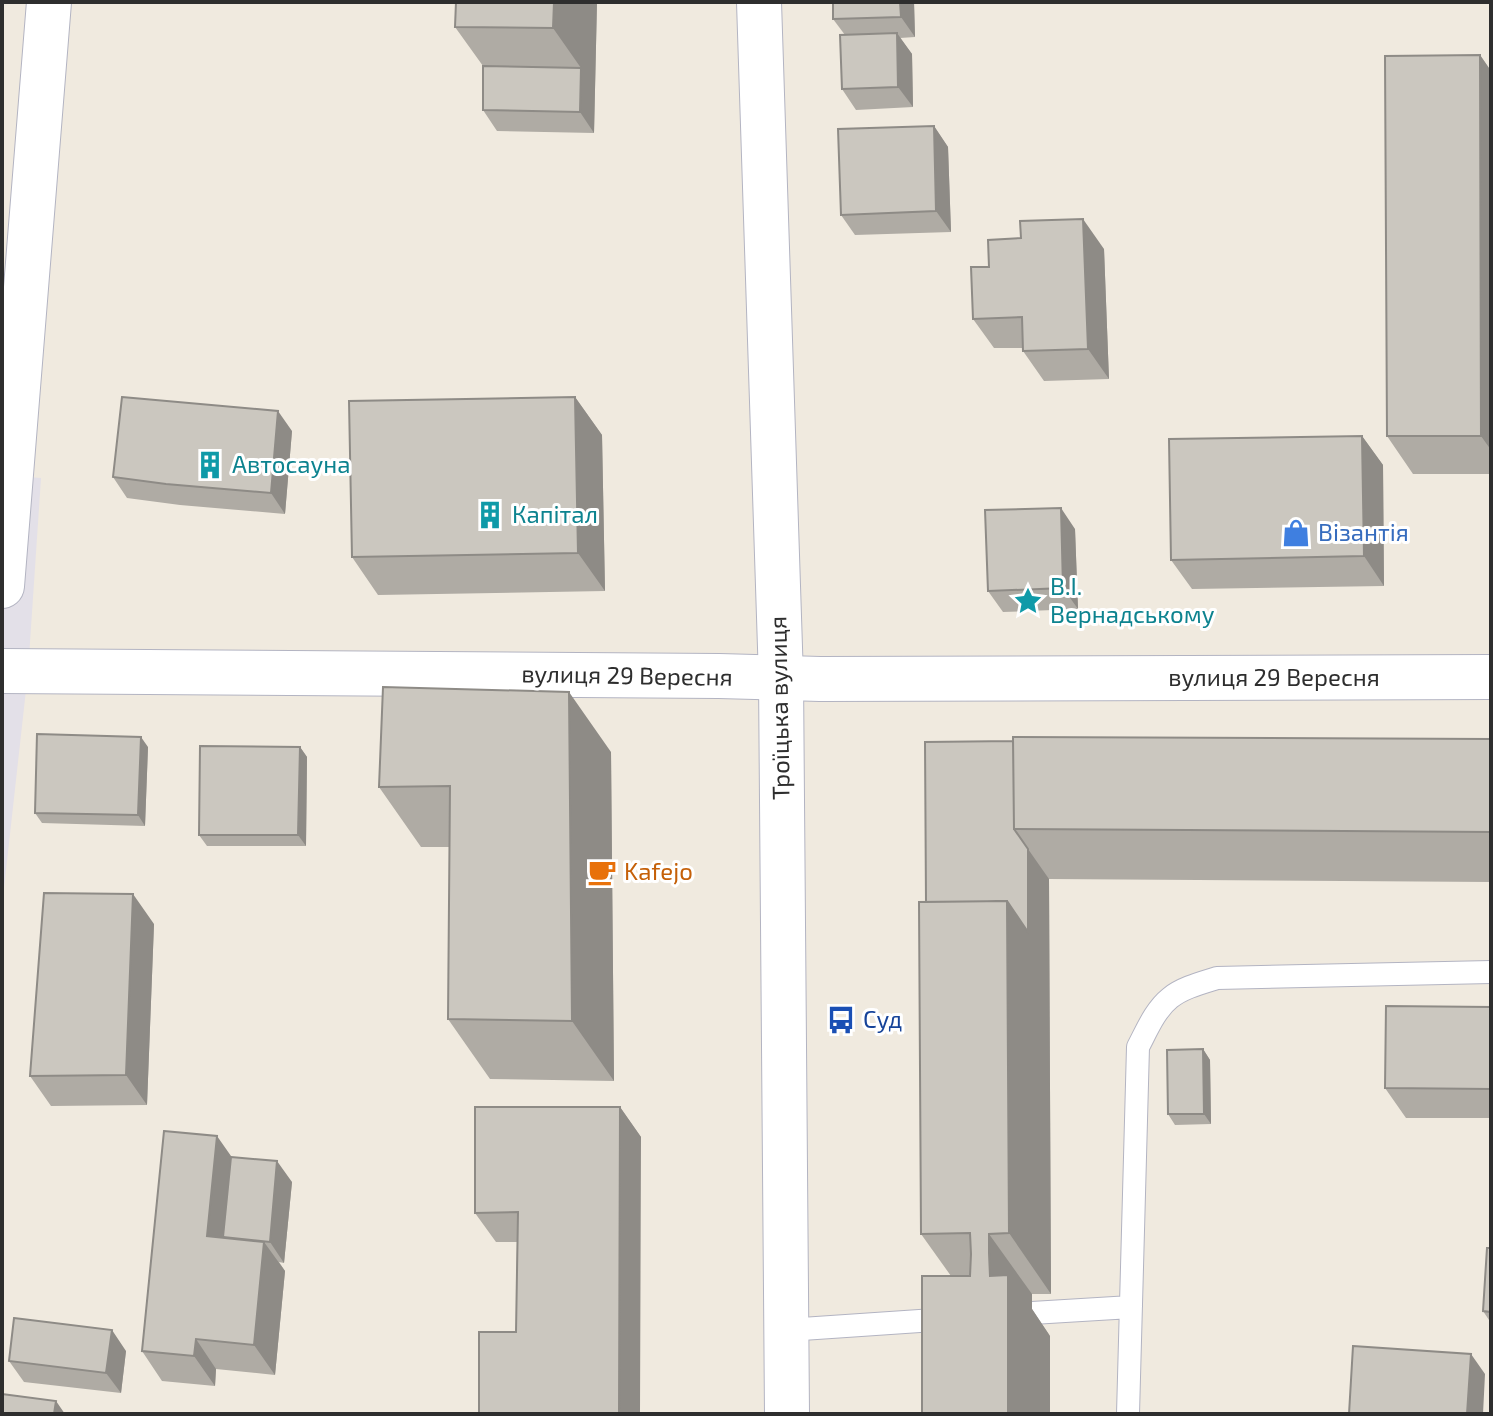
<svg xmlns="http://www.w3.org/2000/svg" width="1493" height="1416" font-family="'Exo 2',sans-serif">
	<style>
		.industrial { fill: #e3e0e8 }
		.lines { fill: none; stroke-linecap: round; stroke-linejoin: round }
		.lane-casing { stroke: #b3b4c2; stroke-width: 24 }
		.street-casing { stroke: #b3b4c2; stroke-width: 46 }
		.secondary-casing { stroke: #b3b4c2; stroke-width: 46 }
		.lane { stroke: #fff; stroke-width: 22 }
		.street { stroke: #fff; stroke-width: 44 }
		.secondary { stroke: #fff; stroke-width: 44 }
		.wall { fill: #afaba4 }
		.shaded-wall { fill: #8e8b86 }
		.building { fill: #cbc7bf; stroke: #8e8b86; stroke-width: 2 }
		.labels { text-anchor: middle; stroke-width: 6; stroke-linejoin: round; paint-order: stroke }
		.culture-label { font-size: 24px; fill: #0d838f; stroke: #fff; text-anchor: start }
		.shop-label { font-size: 24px; fill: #366cbe; stroke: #fff; text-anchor: start }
		.street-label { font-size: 24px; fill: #2e2e2e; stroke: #fff }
		.food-label { font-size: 24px; fill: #c56008; stroke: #fff; text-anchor: start }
		.transit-label { font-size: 24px; fill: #164399; stroke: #fff; text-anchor: start }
	</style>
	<rect width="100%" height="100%" fill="#f0eadf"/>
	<path class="industrial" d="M2 475 41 478 28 672 2 906Z"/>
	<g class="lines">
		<defs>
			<path id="lane" d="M1032 1313 1131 1307
				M787 1330 949 1319
				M1128 1414 1138 1047C1147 1030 1155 1010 1170 998 1182 988 1201 983 1217 978L1491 972"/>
			<path id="street" d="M2 586 49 2
				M2 671 719 676 820 679 1491 677"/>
			<path id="secondary" d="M759 2 781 678 787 1414"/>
		</defs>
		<use href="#lane" class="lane-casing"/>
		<use href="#street" class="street-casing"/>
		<use href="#secondary" class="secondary-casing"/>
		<use href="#lane" class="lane"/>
		<use href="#street" class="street"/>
		<use href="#secondary" class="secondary"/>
	</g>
	<path class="wall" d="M597 2 594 133 497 131 483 110V66L455 27Z
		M914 2 915 37 900 38 912 54 913 107 856 110 842 89 845 35 833 19Z
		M1480 55 1491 71V474H1413L1387 436Z
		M934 126 948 147 951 232 855 235 841 215Z
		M1021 238 1104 249 1109 379 1044 381 1023 351V348H994L973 319 989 267Z
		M575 397 602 435 605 591 378 595 352 557Z
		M292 431 285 514 180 505 127 498 113 477Z
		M1362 436 1383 465 1384 586 1192 589 1171 560Z
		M1075 529 1078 609 1003 612 988 591Z
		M1491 739V882L1049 879 1051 1294H1032V1309L1050 1336 951 1276 921 1234 926 902 925 742Z
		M148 747 145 826 42 823 35 813Z
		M300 747 307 757 306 846H207L199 835Z
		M611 752 614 1081 490 1079 448 1019 450 847H421L379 787Z
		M154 924 147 1105 51 1106 30 1076Z
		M1491 1007V1118H1406L1385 1088Z
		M1203 1049 1210 1060 1211 1124 1175 1125 1168 1114Z
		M620 1107 641 1137 516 1332 517 1242H496L475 1213Z
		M231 1157 292 1182 284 1263 279 1262 285 1271 275 1375 216 1369 215 1386 162 1381 142 1351Z
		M1491 1248V1323L1483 1311Z
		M126 1351 121 1393 24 1382 9 1361Z"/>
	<path class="shaded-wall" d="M554 2H597L594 133 580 112 581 68 553 28Z
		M900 2H914L915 37 901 17Z
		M897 33 912 54 913 107 898 87Z
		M1480 55 1491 71V450L1481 436Z
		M934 126 948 147 951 232 936 211Z
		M1083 219 1104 249 1109 379 1088 349Z
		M575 397 602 435 605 591 578 553Z
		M278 411 292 431 285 514 271 493Z
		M1362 436 1383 465 1384 586 1364 556Z
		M1061 508 1075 529 1078 609 1063 588Z
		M569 692 611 752 614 1081 572 1021Z
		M141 737 148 747 145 826 138 815Z
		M300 747 307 757 306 846 298 835Z
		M1028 849 1049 879 1051 1294 1009 1233 1007 901Z
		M133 894 154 924 147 1105 126 1075Z
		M1203 1049 1210 1060 1211 1124 1204 1114Z
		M620 1107 641 1137 640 1414H619Z
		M217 1136 238 1166 222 1238 207 1236Z
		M277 1161 292 1182 284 1263 270 1242Z
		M989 1234 1032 1294V1309L1050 1336V1414H1008L990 1276Z
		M264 1242 285 1271 275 1375 254 1345Z
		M112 1330 126 1351 121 1393 106 1373Z
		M196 1339 216 1369 215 1386 194 1356Z
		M1471 1354 1485 1374 1483 1414H1467Z
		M56 1401 65 1414H54Z"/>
	<path class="building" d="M456 2H554L553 28 455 27Z
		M833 2H900L901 17 833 19Z
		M897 33 898 87 842 89 840 35Z
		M1480 55 1481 436H1387L1385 56Z
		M483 66 581 68 580 112 483 110Z
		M934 126 936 211 841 215 838 129Z
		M1083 219 1088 349 1023 351 1022 317 973 319 971 267H989L988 240 1021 238 1020 221Z
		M122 397 278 411 271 493 166 484 113 477Z
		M575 397 578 553 352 557 349 401Z
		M1362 436 1364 556 1171 560 1169 439Z
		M1061 508 1063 588 988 591 985 510Z
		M383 687 569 692 572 1021 448 1019 450 786 379 787Z
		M37 734 141 737 138 815 35 813Z
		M1013 737 1491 739V832L1014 829Z
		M1013 741 1014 829 1028 849V932L1007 901 926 902 925 742Z
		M200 746 300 747 298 835H199Z
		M44 893 133 894 126 1075 30 1076Z
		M1007 901 1009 1233 989 1234V1253L990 1276 1008 1275V1414H922V1276H970L971 1254 970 1233 921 1234 919 902Z
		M1386 1006 1491 1007V1089L1385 1088Z
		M1203 1049 1204 1114H1168L1167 1050Z
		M475 1107H620L619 1414H479V1332H516L518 1212 475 1213Z
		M164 1131 217 1136 207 1236 264 1242 254 1345 196 1339 194 1356 142 1351Z
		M231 1157 277 1161 270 1242 223 1237Z
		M1487 1248H1491V1312L1483 1311Z
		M14 1318 112 1330 106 1373 9 1361Z
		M1353 1346 1471 1354 1467 1414H1349Z
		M2 1394 56 1401 54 1414H2Z"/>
	<defs>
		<symbol id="building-bare" viewBox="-9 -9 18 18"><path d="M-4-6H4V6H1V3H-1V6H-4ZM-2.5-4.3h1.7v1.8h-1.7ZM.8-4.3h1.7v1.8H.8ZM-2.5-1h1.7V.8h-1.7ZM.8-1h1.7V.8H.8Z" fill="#0f9aa8" stroke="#fff" stroke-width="2.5" paint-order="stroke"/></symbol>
		<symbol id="shop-bare" viewBox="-9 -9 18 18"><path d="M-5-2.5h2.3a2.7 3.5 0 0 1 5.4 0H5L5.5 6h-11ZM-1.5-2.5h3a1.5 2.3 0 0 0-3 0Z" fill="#3f7fe0" stroke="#fff" stroke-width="2.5" paint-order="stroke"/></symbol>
		<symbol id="sight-bare" viewBox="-9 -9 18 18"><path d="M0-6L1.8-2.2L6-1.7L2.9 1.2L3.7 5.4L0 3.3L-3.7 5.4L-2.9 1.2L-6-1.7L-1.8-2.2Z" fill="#0f9aa8" stroke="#fff" stroke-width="2.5" paint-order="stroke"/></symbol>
		<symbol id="cafe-bare" viewBox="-9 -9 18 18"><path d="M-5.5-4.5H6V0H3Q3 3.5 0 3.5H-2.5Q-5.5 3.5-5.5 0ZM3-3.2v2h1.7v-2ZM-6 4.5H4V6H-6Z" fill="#e8710a" stroke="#fff" stroke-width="2.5" paint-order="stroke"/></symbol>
		<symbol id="bus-bare" viewBox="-9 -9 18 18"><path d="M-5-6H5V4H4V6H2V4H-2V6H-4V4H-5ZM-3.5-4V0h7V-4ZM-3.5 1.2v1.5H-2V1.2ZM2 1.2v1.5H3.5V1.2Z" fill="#1a4fb4" stroke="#fff" stroke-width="2.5" paint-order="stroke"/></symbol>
	</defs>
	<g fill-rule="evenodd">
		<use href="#building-bare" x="190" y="445" width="40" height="40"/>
		<use href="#building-bare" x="470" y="495" width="40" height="40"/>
		<use href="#shop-bare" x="1276" y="513" width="40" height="40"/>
		<use href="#sight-bare" x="1008" y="581" width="40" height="40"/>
		<use href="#cafe-bare" x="582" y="852" width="40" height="40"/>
		<use href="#bus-bare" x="821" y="1000" width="40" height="40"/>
	</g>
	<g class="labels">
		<g class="culture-label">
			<text x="232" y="473">Автосауна</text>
			<text x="512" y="523">Капітал</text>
			<text x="1050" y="595">В.І.<tspan x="1050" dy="28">Вернадському</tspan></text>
		</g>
		<g class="shop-label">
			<text x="1318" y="541">Візантія</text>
		</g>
		<g class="street-label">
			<text transform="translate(627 676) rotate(1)" y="8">вулиця 29 Вересня</text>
			<text x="1274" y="686">вулиця 29 Вересня</text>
			<text transform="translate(780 708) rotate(-91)" y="8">Троїцька вулиця</text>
		</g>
		<g class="food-label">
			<text x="624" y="880">Kafejo</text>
		</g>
		<g class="transit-label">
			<text x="863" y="1028">Суд</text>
		</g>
	</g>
	<rect width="1493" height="1416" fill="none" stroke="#2e2e2e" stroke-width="8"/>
</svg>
